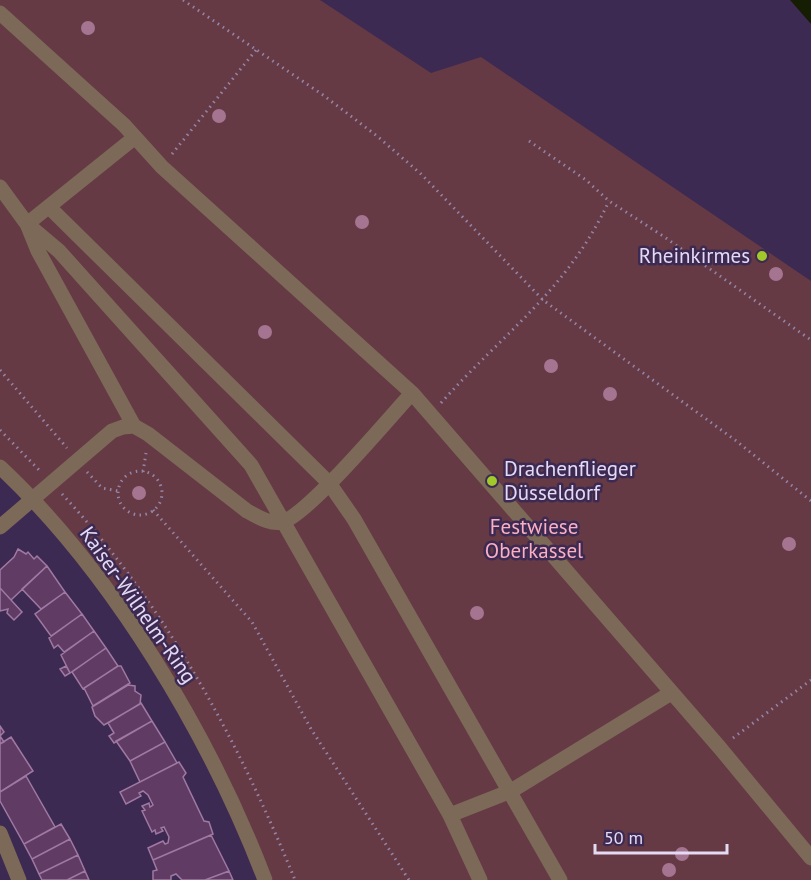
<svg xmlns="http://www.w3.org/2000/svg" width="811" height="880" font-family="'PT Sans',sans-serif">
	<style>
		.green { fill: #653a45 }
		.water { fill: #151d02 }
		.building { fill: #603b64; stroke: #9f79a2; stroke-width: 1.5 }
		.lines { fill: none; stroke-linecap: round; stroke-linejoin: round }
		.path { stroke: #9586a8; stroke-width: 3; stroke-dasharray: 1.5 4.5; stroke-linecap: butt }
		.minor { stroke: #7c6957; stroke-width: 15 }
		.tree { fill: #a57490 }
		.poi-dot { fill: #a1c929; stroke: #3d2a53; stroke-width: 2 }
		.labels { text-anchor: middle; stroke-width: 5; stroke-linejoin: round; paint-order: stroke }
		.poi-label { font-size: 21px; fill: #e4daf4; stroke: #3d2a53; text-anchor: end }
		.park-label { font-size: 21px; fill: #fab0c2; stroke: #3d2a53 }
		.street-label { font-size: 21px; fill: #e4daf4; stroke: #3d2a53 }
	</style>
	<rect width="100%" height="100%" fill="#3d2a53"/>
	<path class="green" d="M0 0H320L431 73 481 57 811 281V880H273L182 703 138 633 0 466Z"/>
	<path class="water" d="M790 0H811V24Z"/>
	<path class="building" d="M18 549 26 554 28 552 34 559 37 556 47 566 11 600 0 588V570L14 557Z
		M47 566 65 592 41 609 22 589Z
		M0 588 22 612 14 620 7 613 8 609 0 611Z
		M65 592 82 614 51 636 35 614Z
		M82 614 94 631 64 652 58 645 54 648 49 638Z
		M94 631 106 648 70 673 61 655Z
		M106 648 118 666 83 689 72 672Z
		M66 666 70 673 65 676 60 669Z
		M118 666H121L130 683 93 706 84 688Z
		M128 685 135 686V691L141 695 140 704 104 725 95 716 92 707Z
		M141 703 152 721 114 743 109 736 114 733 108 723Z
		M152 721 165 742 130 761 116 741Z
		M0 726 4 732 0 736 4 742 0 744Z
		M11 737 33 771 0 792V744Z
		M165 742 177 763 140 782 130 761Z
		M179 762 186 773 183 777 204 821 209 822 213 834 153 860 148 848 163 841 165 844 168 843 169 837 164 827 161 828 163 831 156 834 155 830 152 832 142 811 145 810 142 806 149 803 150 807 153 805 148 795 143 791 139 793 141 796 126 804 120 792Z
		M26 776 55 827 24 844 0 801V792Z
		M61 824 70 839 32 859 24 844Z
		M211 835 229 871 205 880H182L176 874 171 876V880H153V871L157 870 153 860Z
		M70 839 78 855 39 874 32 859Z
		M78 855 85 871 67 880H42L39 874Z
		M85 871 89 880H67Z
		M229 871 233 880H205Z"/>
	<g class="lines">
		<path class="path" d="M183 0 323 95 377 136 421 174 543 300 735 440 811 501
			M529 141 586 180 609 201 663 236 811 340
			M172 154 256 50
			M0 370 67 448
			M441 403C503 333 567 291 609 201
			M0 430 41 472
			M118 493a22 22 0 1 1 44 0a22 22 0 1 1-44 0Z
			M87 472 102 488 118 491
			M143 472 146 453
			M62 494C166 606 238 740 295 880
			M153 510 252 622 311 729 409 880
			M733 738 811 680"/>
		<path class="minor" d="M0 13 124 125 162 167 412 393 720 748 811 858
			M134 138 27 224 38 251 134 426
			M0 187 27 224 59 251 251 465 450 815 480 880
			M50 208 329 483 354 519 560 880
			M0 467C113 573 210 736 265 880
			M0 527 112 431 123 427 134 426 148 434 247 511C257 516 270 525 282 522 308 515 389 418 412 393
			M450 815 511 791 671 693
			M0 833 19 880"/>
	</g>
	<g class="tree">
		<circle cx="88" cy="28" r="7"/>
		<circle cx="219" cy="116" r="7"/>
		<circle cx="362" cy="222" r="7"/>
		<circle cx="776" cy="274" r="7"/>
		<circle cx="265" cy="332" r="7"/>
		<circle cx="551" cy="366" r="7"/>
		<circle cx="610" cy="394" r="7"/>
		<circle cx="139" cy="493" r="7"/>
		<circle cx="789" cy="544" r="7"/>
		<circle cx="477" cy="613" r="7"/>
		<circle cx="682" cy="854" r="7"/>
		<circle cx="669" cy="870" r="7"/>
	</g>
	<g class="poi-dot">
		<circle cx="762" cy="256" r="6"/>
		<circle cx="492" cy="481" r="6"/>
	</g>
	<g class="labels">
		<g class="poi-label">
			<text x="750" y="263">Rheinkirmes</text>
			<text x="504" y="476" text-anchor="start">Drachenflieger<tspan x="504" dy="24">Düsseldorf</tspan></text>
		</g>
		<g class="park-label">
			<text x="534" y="534">Festwiese<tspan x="534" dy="24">Oberkassel</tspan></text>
		</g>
		<g class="street-label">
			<text transform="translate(138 605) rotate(55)" y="7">Kaiser-Wilhelm-Ring</text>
		</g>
	</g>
	<path d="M595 844v9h132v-9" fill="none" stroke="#e4daf4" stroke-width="3"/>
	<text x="604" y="844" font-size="18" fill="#e4daf4" stroke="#3d2a53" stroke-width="4.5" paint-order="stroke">50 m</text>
</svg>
